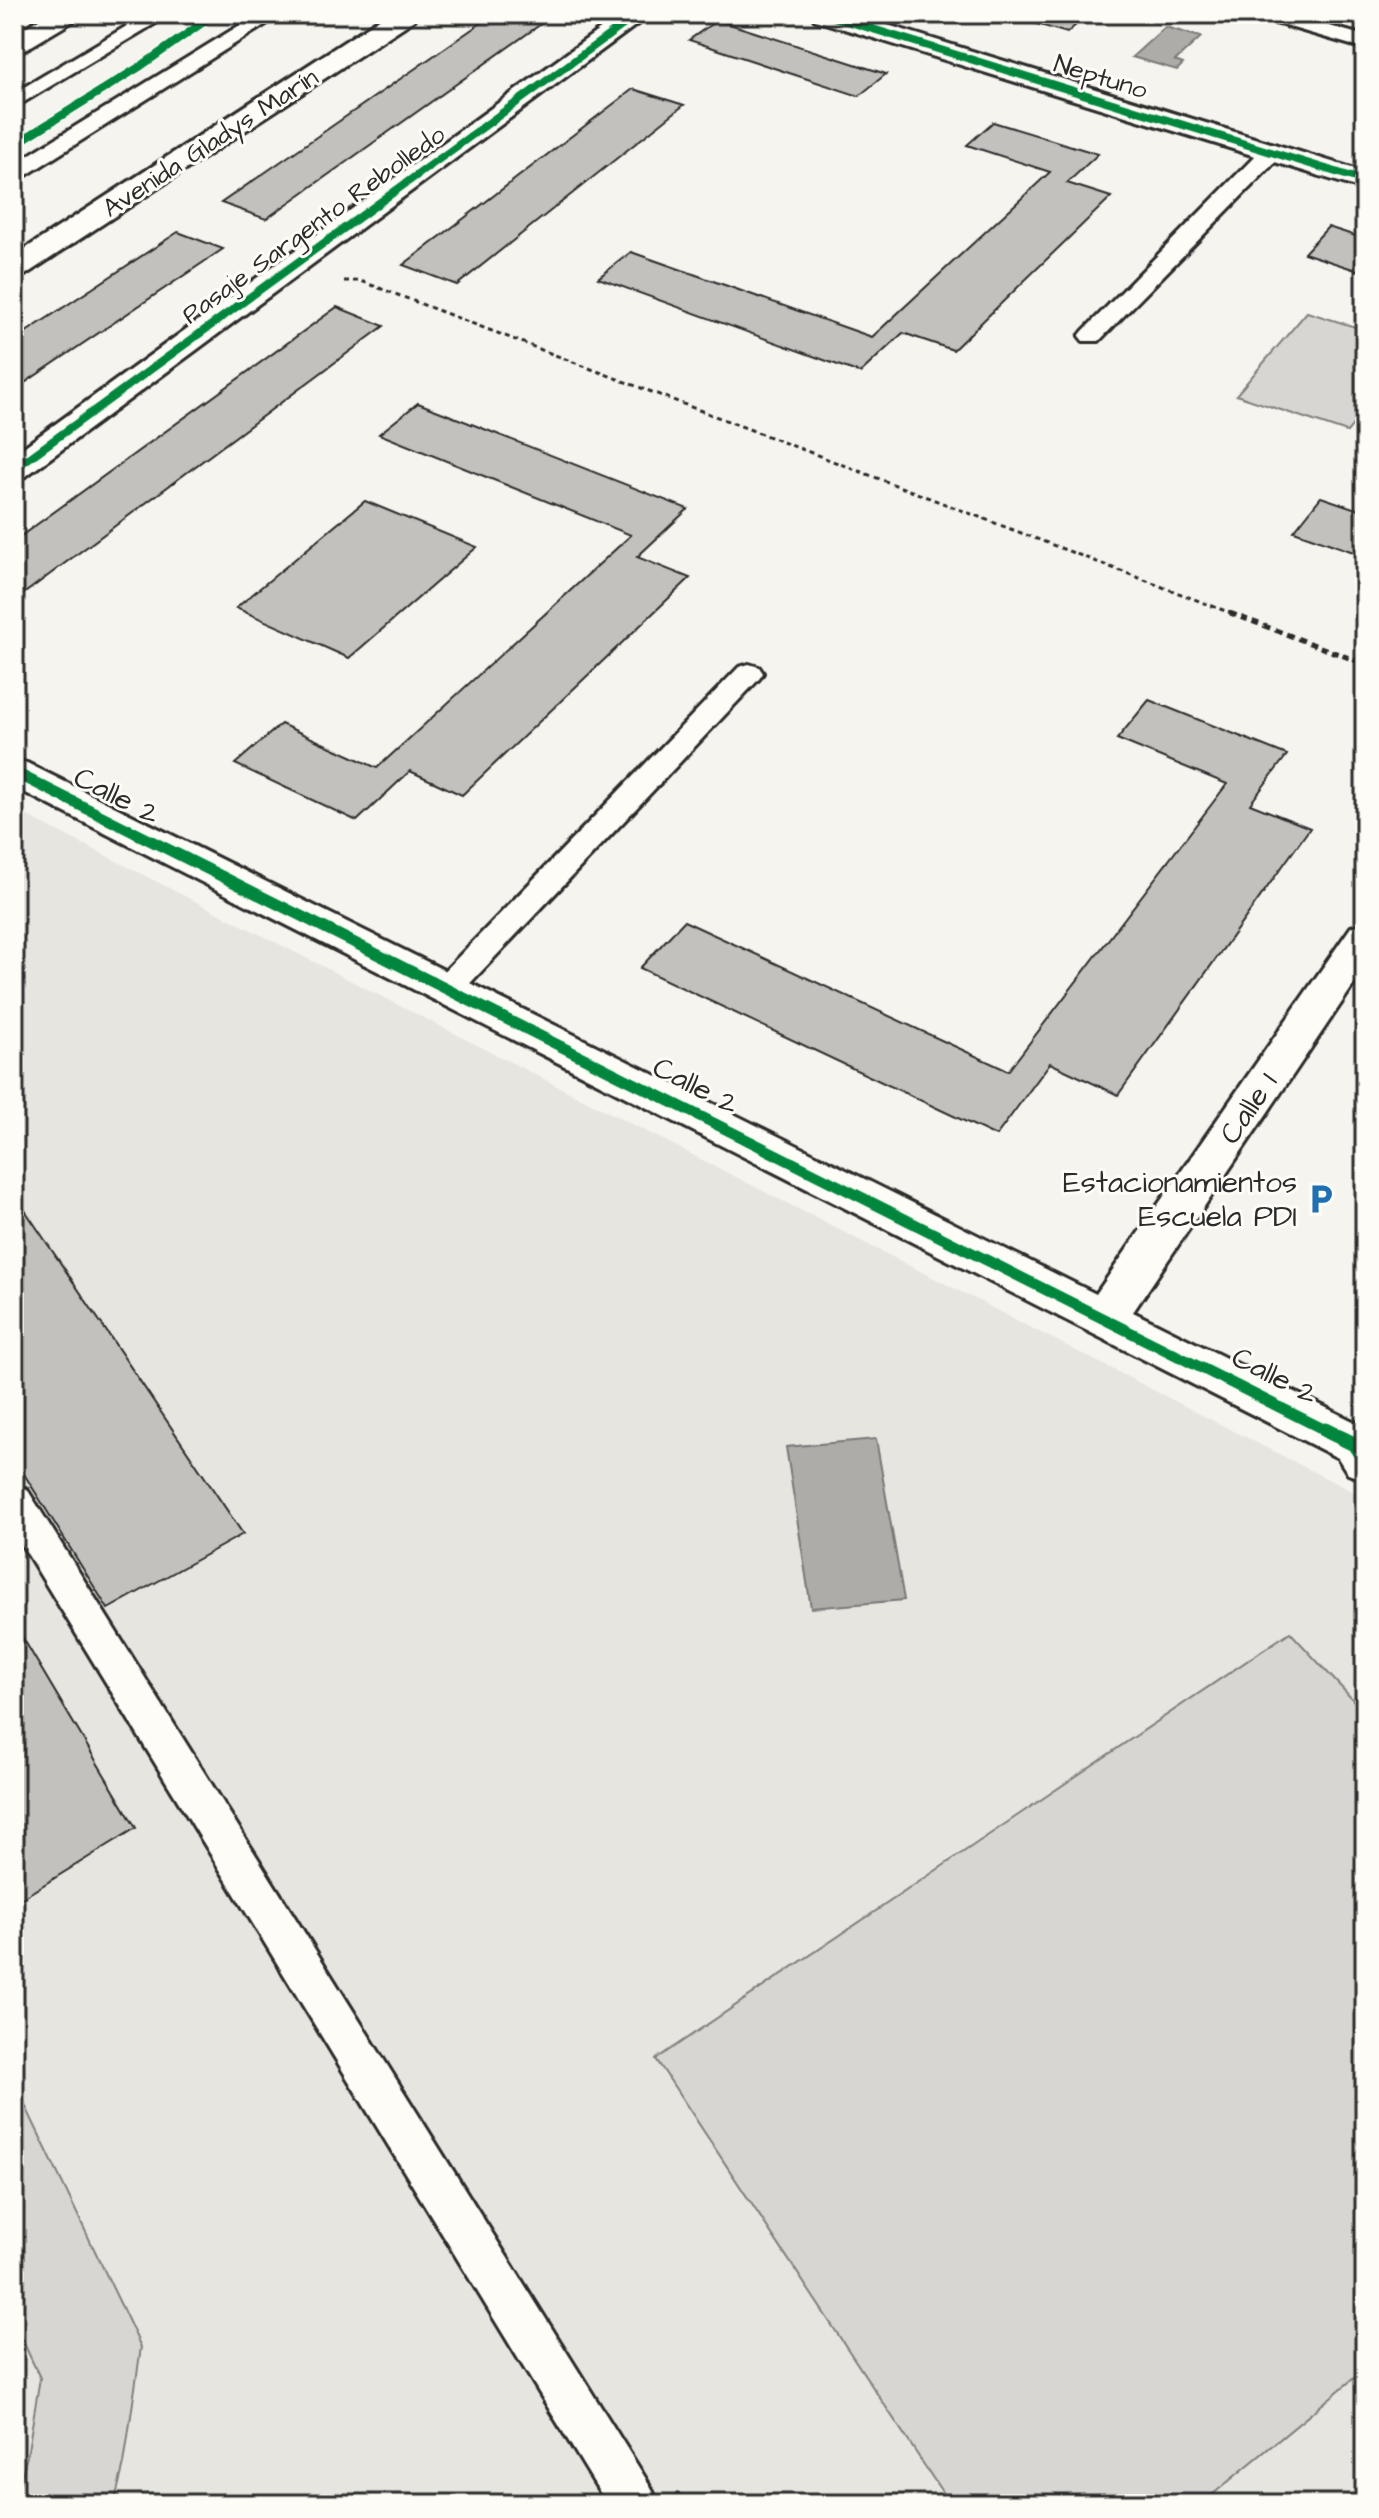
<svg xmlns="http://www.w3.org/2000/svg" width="1379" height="2518" font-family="'Architects Daughter',sans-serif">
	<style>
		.built { fill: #e6e5e0 }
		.green { fill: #d7d6d2; stroke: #81807e; stroke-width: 2 }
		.water { fill: #adaca9; stroke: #797877; stroke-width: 2 }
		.building { fill: #c2c1be; stroke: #2b2b2b; stroke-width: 2 }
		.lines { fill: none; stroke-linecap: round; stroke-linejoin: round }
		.lane-casing { stroke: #2b2b2b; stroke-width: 6 }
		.street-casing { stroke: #2b2b2b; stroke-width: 6 }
		.secondary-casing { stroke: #2b2b2b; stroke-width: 6 }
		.primary-casing { stroke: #2b2b2b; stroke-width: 6 }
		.path-far1 { stroke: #2b2b2b; stroke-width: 3; stroke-dasharray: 5 4; stroke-linecap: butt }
		.path { stroke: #2b2b2b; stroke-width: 5; stroke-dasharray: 7 5; stroke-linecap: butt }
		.lane { fill: #fdfcf7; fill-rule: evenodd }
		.street { fill: #fdfcf7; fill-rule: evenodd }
		.secondary { fill: #fdfcf7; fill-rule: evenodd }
		.primary { fill: #fdfcf7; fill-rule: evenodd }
		.cycleway-far2-casing { stroke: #fdfcf7; stroke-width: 11 }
		.cycleway-far1-casing { stroke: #fdfcf7; stroke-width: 16 }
		.cycleway-casing { stroke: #fdfcf7; stroke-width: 20 }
		.cycleway-far2 { stroke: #00873e; stroke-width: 8 }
		.cycleway-far1 { stroke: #00873e; stroke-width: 11 }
		.cycleway { stroke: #00873e; stroke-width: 15 }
		.labels { text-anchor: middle; stroke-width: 6; stroke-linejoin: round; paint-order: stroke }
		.far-street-label { font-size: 26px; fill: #2b2b2b; stroke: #fdfcf7 }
		.street-label { font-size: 30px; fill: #2b2b2b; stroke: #fdfcf7 }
		.poi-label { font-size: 30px; fill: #2b2b2b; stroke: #fdfcf7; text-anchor: end }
	</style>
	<rect width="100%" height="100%" fill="#f5f4ef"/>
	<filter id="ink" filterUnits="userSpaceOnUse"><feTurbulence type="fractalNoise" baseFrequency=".0125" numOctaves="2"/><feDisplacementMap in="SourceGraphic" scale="16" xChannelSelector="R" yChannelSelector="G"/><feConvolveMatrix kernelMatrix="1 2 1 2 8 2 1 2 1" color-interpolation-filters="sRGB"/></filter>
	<g filter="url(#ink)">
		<path class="built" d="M14 809 1365 1498V2504H14Z"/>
		<path class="green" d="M1307 312 1365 330V410L1347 432 1236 395Z
			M1290 1632 1365 1713V2369L1201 2504H950L656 2059Z
			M14 2082 141 2347 124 2464 114 2504H14L27 2456 40 2378 14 2322Z"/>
		<path class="water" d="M1165 27 1201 37 1175 61 1183 64 1177 70 1132 57Z
			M876 1439 904 1600 811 1608 786 1447Z"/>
		<path class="building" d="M494 14H555L266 219 221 203Z
			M1003 14H1088L1067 33Z
			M717 20 886 74 859 96 689 40Z
			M633 89 684 105 457 285 403 265Z
			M993 122 1098 154 1067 183 1111 197 953 350 903 333 860 373 598 278 631 252 872 337 1050 172 967 145Z
			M1328 227 1365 239V273L1304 253Z
			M178 232 223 249 14 390V340Z
			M337 307 384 326 14 601V541Z
			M418 403 688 509 637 557 690 578 462 795 410 771 357 821 235 764 281 724 377 768 631 535 379 434Z
			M1321 497 1365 512V556L1294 531Z
			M365 501 477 547 349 658 236 608Z
			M1149 700 1287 755 1250 804 1310 828 1118 1095 1050 1063 996 1136 640 968 684 921 1008 1071 1227 784 1117 739Z
			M14 1194 243 1534 108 1609 14 1458Z
			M14 1623 136 1828 14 1903Z"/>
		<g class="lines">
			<defs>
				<path id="lane" d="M147 14H171L14 108V93Z
					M258 14H282L22 178 14 180V164Z
					M1255 14H1287L1365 36V49L1258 18Z
					M1272 145 1283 152 1280 157 1099 341H1083L1079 336 1083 331 1264 147Z
					M749 664 759 667 763 673 759 679 457 997 446 1000 435 997 430 989 435 981 739 667Z
					M14 1484 27 1489 651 2487 658 2504H607L14 1532Z"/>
				<path id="street" d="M621 14H651L26 476 14 479V454Z
					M14 759 27 763 1096 1294 1351 927 1365 923V968L1133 1312 1365 1427V1480L1348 1474 1338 1458 14 787Z"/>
				<path id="secondary" d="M811 14H852L1365 172V190L815 20Z"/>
				<path id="primary" d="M47 14H79L75 20 23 51 14 53V34Z
					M387 14H418L414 20 25 275 14 278V256Z"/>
			</defs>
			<use href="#lane" class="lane-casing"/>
			<use href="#street" class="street-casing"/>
			<use href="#secondary" class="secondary-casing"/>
			<use href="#primary" class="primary-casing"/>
			<path class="path-far1" d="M344 281H361L1236 615"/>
			<path class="path" d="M1230 613 1365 664"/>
			<use href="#lane" class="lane"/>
			<use href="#street" class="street"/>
			<use href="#secondary" class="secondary"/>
			<use href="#primary" class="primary"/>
			<defs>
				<path id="cycleway-far2" d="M824 14 1365 181
					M14 145 141 66 215 14
					M14 469 638 14"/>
				<path id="cycleway-far1" d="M14 772 1329 1432"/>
				<path id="cycleway" d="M1325 1430 1354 1444 1365 1460"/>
			</defs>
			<use href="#cycleway-far2" class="cycleway-far2-casing"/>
			<use href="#cycleway-far1" class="cycleway-far1-casing"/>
			<use href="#cycleway" class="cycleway-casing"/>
			<use href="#cycleway-far2" class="cycleway-far2"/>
			<use href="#cycleway-far1" class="cycleway-far1"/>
			<use href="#cycleway" class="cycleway"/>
		</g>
	</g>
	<defs>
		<symbol id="parking-bare" viewBox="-9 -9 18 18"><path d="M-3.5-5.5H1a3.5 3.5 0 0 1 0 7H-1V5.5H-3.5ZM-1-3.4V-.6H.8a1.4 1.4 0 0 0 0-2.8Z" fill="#1f6fb2" stroke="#fdfcf7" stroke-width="2.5" paint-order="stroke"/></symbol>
	</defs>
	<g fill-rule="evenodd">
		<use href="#parking-bare" x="1299" y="1177" width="44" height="44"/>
	</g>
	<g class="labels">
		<g class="far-street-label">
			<text transform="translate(1101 76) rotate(17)" y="9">Neptuno</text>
			<text transform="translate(210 142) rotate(-33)" y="9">Avenida Gladys Marín</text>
			<text transform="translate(313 224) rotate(-36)" y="9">Pasaje Sargento Rebolledo</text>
		</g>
		<g class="street-label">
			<text transform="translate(117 795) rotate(27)" y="10">Calle 2</text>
			<text transform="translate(696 1085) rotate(27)" y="10">Calle 2</text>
			<text transform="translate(1248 1108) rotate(-56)" y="10">Calle 1</text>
			<text transform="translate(1275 1375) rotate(27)" y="10">Calle 2</text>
		</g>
		<g class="poi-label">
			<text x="1297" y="1192">Estacionamientos<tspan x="1297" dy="34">Escuela PDI</tspan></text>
		</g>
	</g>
	<rect width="1379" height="2518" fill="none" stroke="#fdfcf7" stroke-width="48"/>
	<rect x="24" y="24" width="1331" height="2470" fill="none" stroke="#2b2b2b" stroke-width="3" filter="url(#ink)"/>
</svg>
